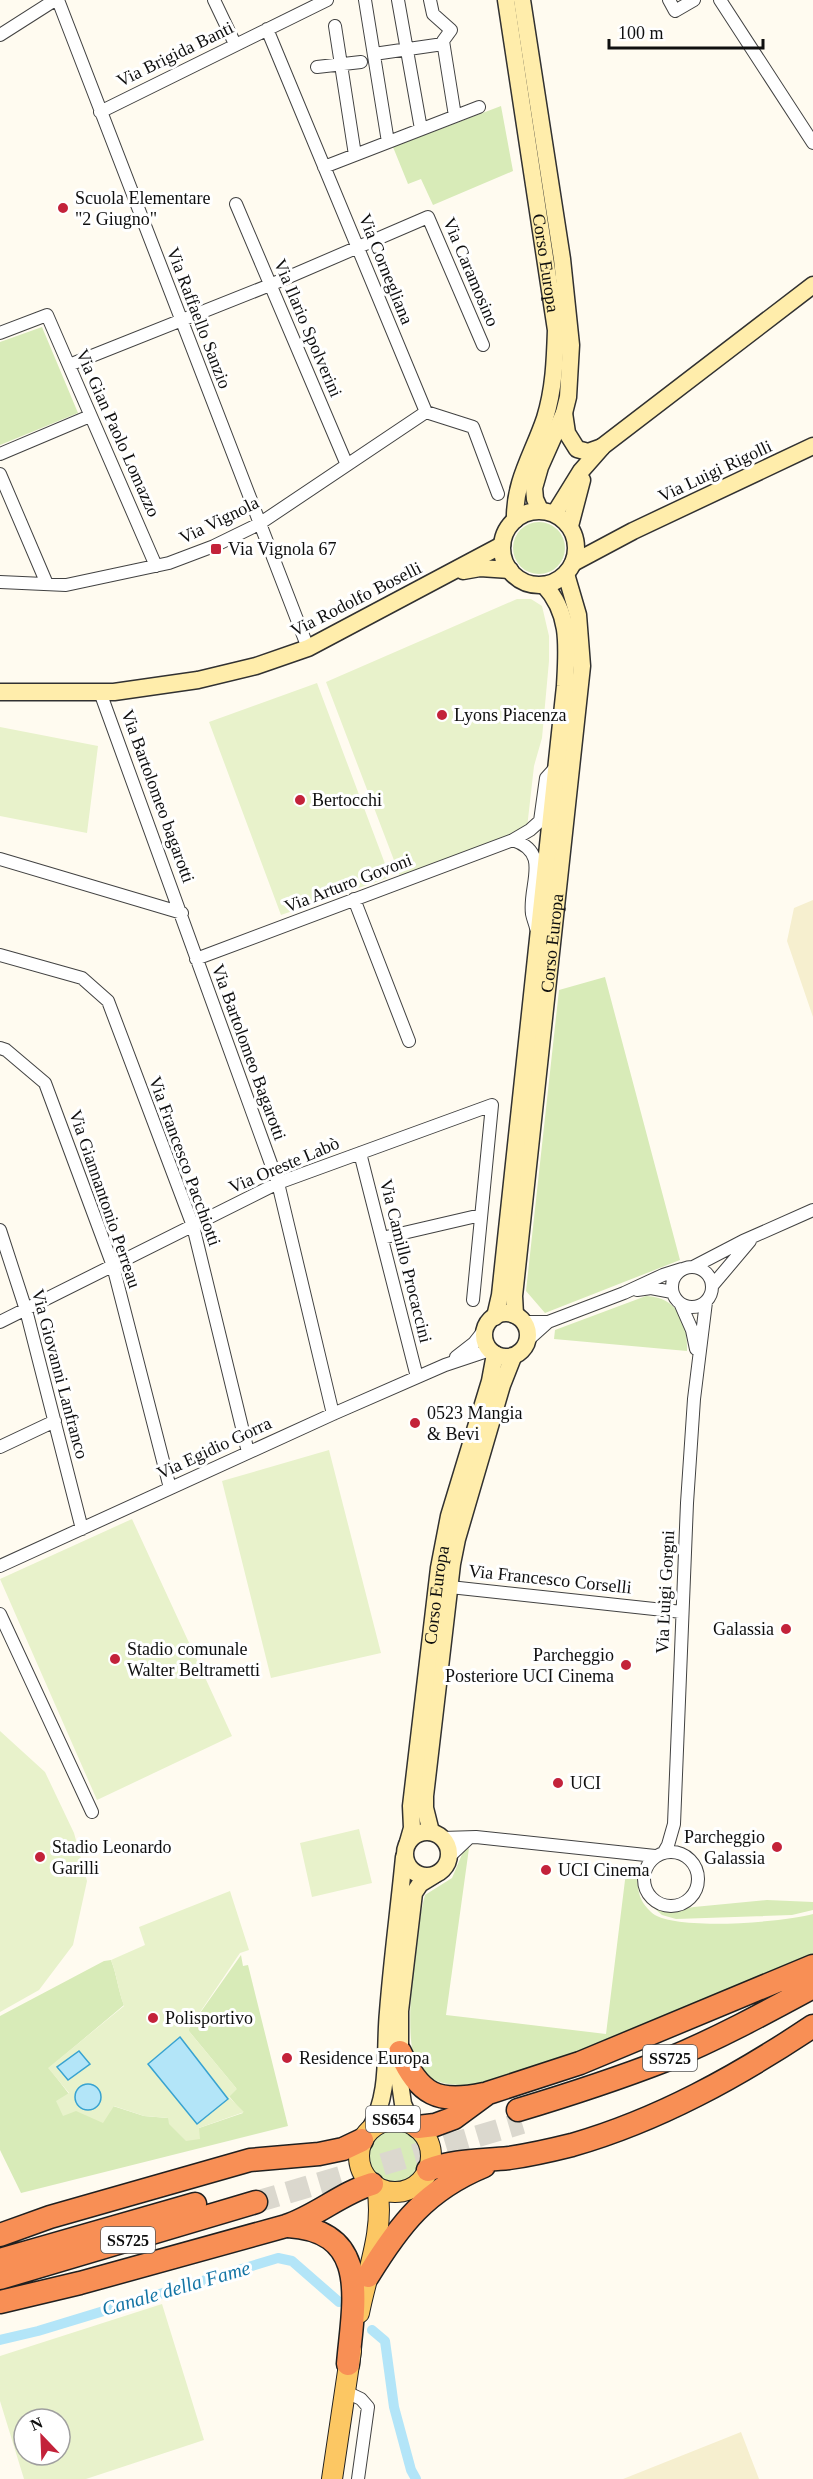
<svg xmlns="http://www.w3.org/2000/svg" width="813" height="2479" font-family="Georgia,serif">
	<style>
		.farmland { fill: #f6efcf }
		.green { fill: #d8ebb8 }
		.pitch { fill: #e8f2cb; fill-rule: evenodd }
		.water { fill: #b3e5f8; stroke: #38a3d1; stroke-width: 1.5 }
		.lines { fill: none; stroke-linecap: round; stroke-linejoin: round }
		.canal { stroke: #b3e5f8; stroke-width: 10 }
		.highway-tunnel { stroke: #dbd8ce; stroke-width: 22; stroke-dasharray: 22 11; stroke-linecap: butt }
		.street-casing { stroke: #424242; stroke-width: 14 }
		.secondary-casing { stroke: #313131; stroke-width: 19 }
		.primary-casing { stroke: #202020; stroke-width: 22 }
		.highway-casing { stroke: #202020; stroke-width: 25 }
		.street { stroke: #fff; stroke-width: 12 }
		.secondary { stroke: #ffedab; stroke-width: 16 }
		.primary { stroke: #fcc763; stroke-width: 20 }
		.highway { stroke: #f88f55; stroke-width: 22 }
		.poi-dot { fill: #c3223a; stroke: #fff; stroke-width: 2 }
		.labels { text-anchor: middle; stroke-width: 6; stroke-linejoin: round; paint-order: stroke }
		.shield { fill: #fff; stroke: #575757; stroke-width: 1.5 }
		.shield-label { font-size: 16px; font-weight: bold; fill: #0f0f0f }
		.street-label { font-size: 18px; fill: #0f0f0f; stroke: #fff }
		.poi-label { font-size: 18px; fill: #0f0f0f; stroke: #fff; text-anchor: start }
		.water-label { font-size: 20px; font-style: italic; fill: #1374a5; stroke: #fff }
	</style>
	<rect width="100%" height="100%" fill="#fffbf0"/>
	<path class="farmland" d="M813 900V1017L787 941 794 908Z
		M741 2432 759 2479H623Z"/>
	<path class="green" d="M501 106 513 171 433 205 421 179 408 184 393 147Z
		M42 327 78 413 0 445V342Z
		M513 548a26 26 0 1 1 52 0a26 26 0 1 1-52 0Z
		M605 977 680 1260 545 1313 526 1291 559 990Z
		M646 1296C678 1297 688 1323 687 1351L554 1339 555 1330Z
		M469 1848 446 2015 606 2034 627 1864 634 1866C641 1883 633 1895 651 1912 670 1932 786 1922 813 1914V1961C731 1993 650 2028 567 2056 542 2065 515 2078 489 2082 473 2085 447 2088 431 2078 423 2073 416 2063 413 2053 405 2020 416 1929 425 1895L452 1878 463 1852Z
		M767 1900 813 1902V1910L792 1915 676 1919 662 1915 647 1902 659 1909 669 1911 694 1907Z
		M241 1955 243 1966 248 1965 288 2126 21 2193 0 2150V2016L104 1961 111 1960C117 1975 118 1990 124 2005L49 2068 69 2094 76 2111 113 2106 144 2116 168 2118 199 2128 243 2113 229 2096 236 2088 188 2030Z
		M368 2156a27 27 0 1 1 54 0a27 27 0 1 1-54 0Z"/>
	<path class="pitch" d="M517 599H531L542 606 549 636V661L542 738 534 766 527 828 400 876 326 682Z
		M317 683 390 877 281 915 209 722Z
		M0 727 98 746 87 833 0 816Z
		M329 1450 381 1653 271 1678 222 1481Z
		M132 1519 232 1736 97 1800 0 1579Z
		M0 1731 45 1772 74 1833 87 1881 73 1945 39 1990 0 2012Z
		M359 1829 372 1883 312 1897 300 1843Z
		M230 1891 249 1950 240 1953 188 2030 237 2089 229 2097 244 2112 199 2128 200 2139 186 2141 169 2124 168 2118 144 2116 114 2106 103 2123 76 2111 63 2116 56 2101 69 2093 48 2068 124 2006C118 1990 117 1975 111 1960L145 1945 139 1927Z
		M162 2304 204 2440 86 2479H24L0 2401V2356ZM24 2419H60V2455H24Z"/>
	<path class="water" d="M180 2037 228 2099 197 2124 148 2064Z
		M79 2051 90 2064 68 2080 57 2067Z
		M75 2097a13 13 0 1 1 26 0a13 13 0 1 1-26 0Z"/>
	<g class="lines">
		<path class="canal" d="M372 2330 385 2341 394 2407 411 2470 416 2479
			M0 2340 38 2331 278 2258 292 2261 339 2302"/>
		<path class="highway-tunnel" d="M256 2202 522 2123"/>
		<defs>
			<path id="street" d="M58 0 308 648
				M214 0 235 44
				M365 0 388 142
				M398 0 421 129
				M430 0 433 14 451 30 443 41 455 116
				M669 0 675 11 694 0
				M720 0 813 143
				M335 26 355 155
				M267 29 426 412 473 427 498 494
				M0 35 55 0
				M374 54 443 44
				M317 67 361 62
				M100 112 327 0
				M324 167 479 107
				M236 204 347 465
				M0 333 47 315 156 566
				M69 365 270 285 428 217 483 345
				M0 454 90 416
				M0 474 47 584
				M0 582 66 585 169 563 214 546 259 524 426 412
				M100 692 278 1183 333 1414
				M513 840C552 853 528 885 532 914 533 919 535 923 536 928
				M0 859 182 913
				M354 899 409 1041
				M0 955 82 978 108 1001 193 1226 248 1452
				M196 959 513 840 530 830 540 821 546 778 556 767
				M0 1048 6 1050 45 1083 113 1266 170 1488
				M360 1153 417 1377
				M0 1230 26 1310 82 1529
				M382 1238 481 1215
				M672 1287a20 20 0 1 1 40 0a20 20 0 1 1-40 0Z
				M693 1267 743 1241 813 1210
				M712 1286 750 1241
				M637 1290 651 1288 672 1292
				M681 1305 692 1330 696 1349
				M0 1322 278 1183 492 1105 473 1300
				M524 1322H548L528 1340
				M548 1322 624 1293 663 1275 682 1269
				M456 1357 474 1343 485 1329
				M0 1447 55 1421
				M0 1566 333 1414 445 1365 490 1350
				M450 1587 682 1612
				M0 1614 92 1812
				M442 1838 476 1837 655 1856
				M644 1879a27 27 0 1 1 54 0a27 27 0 1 1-54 0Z
				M664 1852 668 1845 674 1824 687 1503 694 1399 706 1302
				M449 1857 469 1838
				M344 2391 361 2399 368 2407 358 2479"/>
			<g id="secondary">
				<path id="s1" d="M506 0 556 330C555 360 554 389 545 418 533 454 514 481 515 520"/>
				<path d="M522 0 562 259 571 345 568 397 564 413 540 467 534 488 535 499 540 510"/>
				<path d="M564 413 567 433 577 449 588 452 602 447"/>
				<circle cx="539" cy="548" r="37"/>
				<path d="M555 513 581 471 603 446 813 285"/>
				<path d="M570 526 582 480"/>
				<path d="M573 563 633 531 813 446"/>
				<path d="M463 571 480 568 510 570"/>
				<path d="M0 692H114L198 680 256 666 308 648 502 545"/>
				<circle cx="506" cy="1335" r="22"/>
				<path id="s2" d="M515 1315 514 1296 582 666 578 615 566 574"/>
				<path d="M495 1317 500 1295 565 686C567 648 571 614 544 585"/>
				<circle cx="427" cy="1854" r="22"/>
				<path d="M431 1832 425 1808V1796L452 1564 457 1539 502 1385 513 1357"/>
				<path id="s3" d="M408 1842 412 1828 411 1806 439 1568 449 1516 490 1381 495 1354"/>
				<path d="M412 2124 403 2104 400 2083V2011L414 1893 420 1884 433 1876"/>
				<path d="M370 2129C391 2091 384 2053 388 2012 392 1960 399 1909 404 1857"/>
			</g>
			<path id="primary" d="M359 2156a36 36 0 1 1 72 0a36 36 0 1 1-72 0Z
				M359 2313C367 2272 385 2230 377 2187
				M332 2479 351 2351"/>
			<path id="highway" d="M400 2052C420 2095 437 2104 484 2094
				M518 2110C568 2095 617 2079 666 2060 717 2039 765 2013 813 1987
				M418 2127 435 2125 454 2118 488 2093 580 2063 813 1966
				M428 2170C454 2160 482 2161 509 2158 530 2155 552 2150 572 2145 659 2120 738 2076 813 2026
				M288 2226C372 2231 353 2304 348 2364
				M0 2235 50 2217 250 2160 319 2154 343 2149 362 2140
				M0 2260 195 2204
				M368 2276C400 2224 426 2190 484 2166
				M0 2278 256 2202
				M0 2302 80 2283 286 2226C317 2216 341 2193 372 2184"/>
		</defs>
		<use href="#street" class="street-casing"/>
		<use href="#secondary" class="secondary-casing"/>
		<use href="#primary" class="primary-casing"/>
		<use href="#highway" class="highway-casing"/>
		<use href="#street" class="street"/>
		<use href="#secondary" class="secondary"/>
		<use href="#primary" class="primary"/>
		<use href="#highway" class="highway"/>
	</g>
	<g class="poi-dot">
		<circle cx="63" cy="208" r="6"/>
		<rect x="210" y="543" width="12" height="12" rx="3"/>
		<circle cx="442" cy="715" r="6"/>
		<circle cx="300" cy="800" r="6"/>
		<circle cx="415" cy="1423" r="6"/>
		<circle cx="786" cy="1629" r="6"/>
		<circle cx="115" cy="1659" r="6"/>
		<circle cx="626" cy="1665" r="6"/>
		<circle cx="558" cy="1783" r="6"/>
		<circle cx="777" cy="1847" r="6"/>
		<circle cx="40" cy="1857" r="6"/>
		<circle cx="546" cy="1870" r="6"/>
		<circle cx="153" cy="2018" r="6"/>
		<circle cx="287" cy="2058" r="6"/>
	</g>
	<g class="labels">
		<g class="shield">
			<rect x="643" y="2045" width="54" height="26" rx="4.5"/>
			<rect x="366" y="2106" width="54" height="26" rx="4.5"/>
			<rect x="101" y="2227" width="54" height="26" rx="4.5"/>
		</g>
		<g class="shield-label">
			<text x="670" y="2064">SS725</text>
			<text x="393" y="2125">SS654</text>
			<text x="128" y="2246">SS725</text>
		</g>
		<g class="street-label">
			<text transform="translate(175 54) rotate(-26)" y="6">Via Brigida Banti</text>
			<text dy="6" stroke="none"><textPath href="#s1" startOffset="266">Corso Europa</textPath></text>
			<text transform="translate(386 269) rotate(68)" y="6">Via Cornegliana</text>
			<text transform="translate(471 272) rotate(67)" y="6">Via Caramosino</text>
			<text transform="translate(199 318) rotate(69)" y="6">Via Raffaello Sanzio</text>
			<text transform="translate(308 328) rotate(67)" y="6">Via Ilario Spolverini</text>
			<text transform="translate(118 433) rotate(66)" y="6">Via Gian Paolo Lomazzo</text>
			<text transform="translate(715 471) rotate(-25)" y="6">Via Luigi Rigolli</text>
			<text transform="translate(219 520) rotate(-26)" y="6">Via Vignola</text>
			<text transform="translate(356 599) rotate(-27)" y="6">Via Rodolfo Boselli</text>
			<text transform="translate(158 796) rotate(70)" y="6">Via Bartolomeo bagarotti</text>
			<text transform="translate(348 883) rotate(-21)" y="6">Via Arturo Govoni</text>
			<text dy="6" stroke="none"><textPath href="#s2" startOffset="374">Corso Europa</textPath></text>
			<text transform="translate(249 1052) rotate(70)" y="6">Via Bartolomeo Bagarotti</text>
			<text transform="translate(185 1161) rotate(70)" y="6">Via Francesco Pacchiotti</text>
			<text transform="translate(284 1165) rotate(-23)" y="6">Via Oreste Labò</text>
			<text transform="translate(105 1199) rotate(71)" y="6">Via Giannantonio Perreau</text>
			<text transform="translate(406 1261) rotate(76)" y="6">Via Camillo Procaccini</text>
			<text transform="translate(60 1374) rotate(75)" y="6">Via Giovanni Lanfranco</text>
			<text transform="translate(214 1448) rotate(-25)" y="6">Via Egidio Gorra</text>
			<text transform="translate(550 1579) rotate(6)" y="6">Via Francesco Corselli</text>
			<text transform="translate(665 1592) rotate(-87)" y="6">Via Luigi Gorgni</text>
			<text dy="6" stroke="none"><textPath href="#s3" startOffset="249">Corso Europa</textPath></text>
		</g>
		<g class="poi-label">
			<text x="75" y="204">Scuola Elementare<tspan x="75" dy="21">"2 Giugno"</tspan></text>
			<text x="228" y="555">Via Vignola 67</text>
			<text x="454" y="721">Lyons Piacenza</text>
			<text x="312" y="806">Bertocchi</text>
			<text x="427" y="1419">0523 Mangia<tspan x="427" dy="21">&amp; Bevi</tspan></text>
			<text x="774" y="1635" text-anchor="end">Galassia</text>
			<text x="127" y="1655">Stadio comunale<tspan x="127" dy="21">Walter Beltrametti</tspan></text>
			<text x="614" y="1661" text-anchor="end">Parcheggio<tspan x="614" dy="21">Posteriore UCI Cinema</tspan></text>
			<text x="570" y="1789">UCI</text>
			<text x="765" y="1843" text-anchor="end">Parcheggio<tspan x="765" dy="21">Galassia</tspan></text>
			<text x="52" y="1853">Stadio Leonardo<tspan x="52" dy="21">Garilli</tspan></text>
			<text x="558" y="1876">UCI Cinema</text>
			<text x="165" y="2024">Polisportivo</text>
			<text x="299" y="2064">Residence Europa</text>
		</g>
		<g class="water-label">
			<text transform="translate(176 2288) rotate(-16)" y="7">Canale della Fame</text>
		</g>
	</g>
	<g transform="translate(42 2437) rotate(337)"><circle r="28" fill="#ffffff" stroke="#9f9f9f" stroke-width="1.5"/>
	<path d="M0-4.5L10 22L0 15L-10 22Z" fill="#c3223a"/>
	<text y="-9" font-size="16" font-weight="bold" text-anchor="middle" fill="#0f0f0f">N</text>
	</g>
	<path d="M609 39v9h154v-9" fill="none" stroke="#0f0f0f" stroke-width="3"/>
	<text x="618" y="39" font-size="18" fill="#0f0f0f" stroke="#ffffff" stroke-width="4.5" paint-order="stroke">100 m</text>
</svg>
